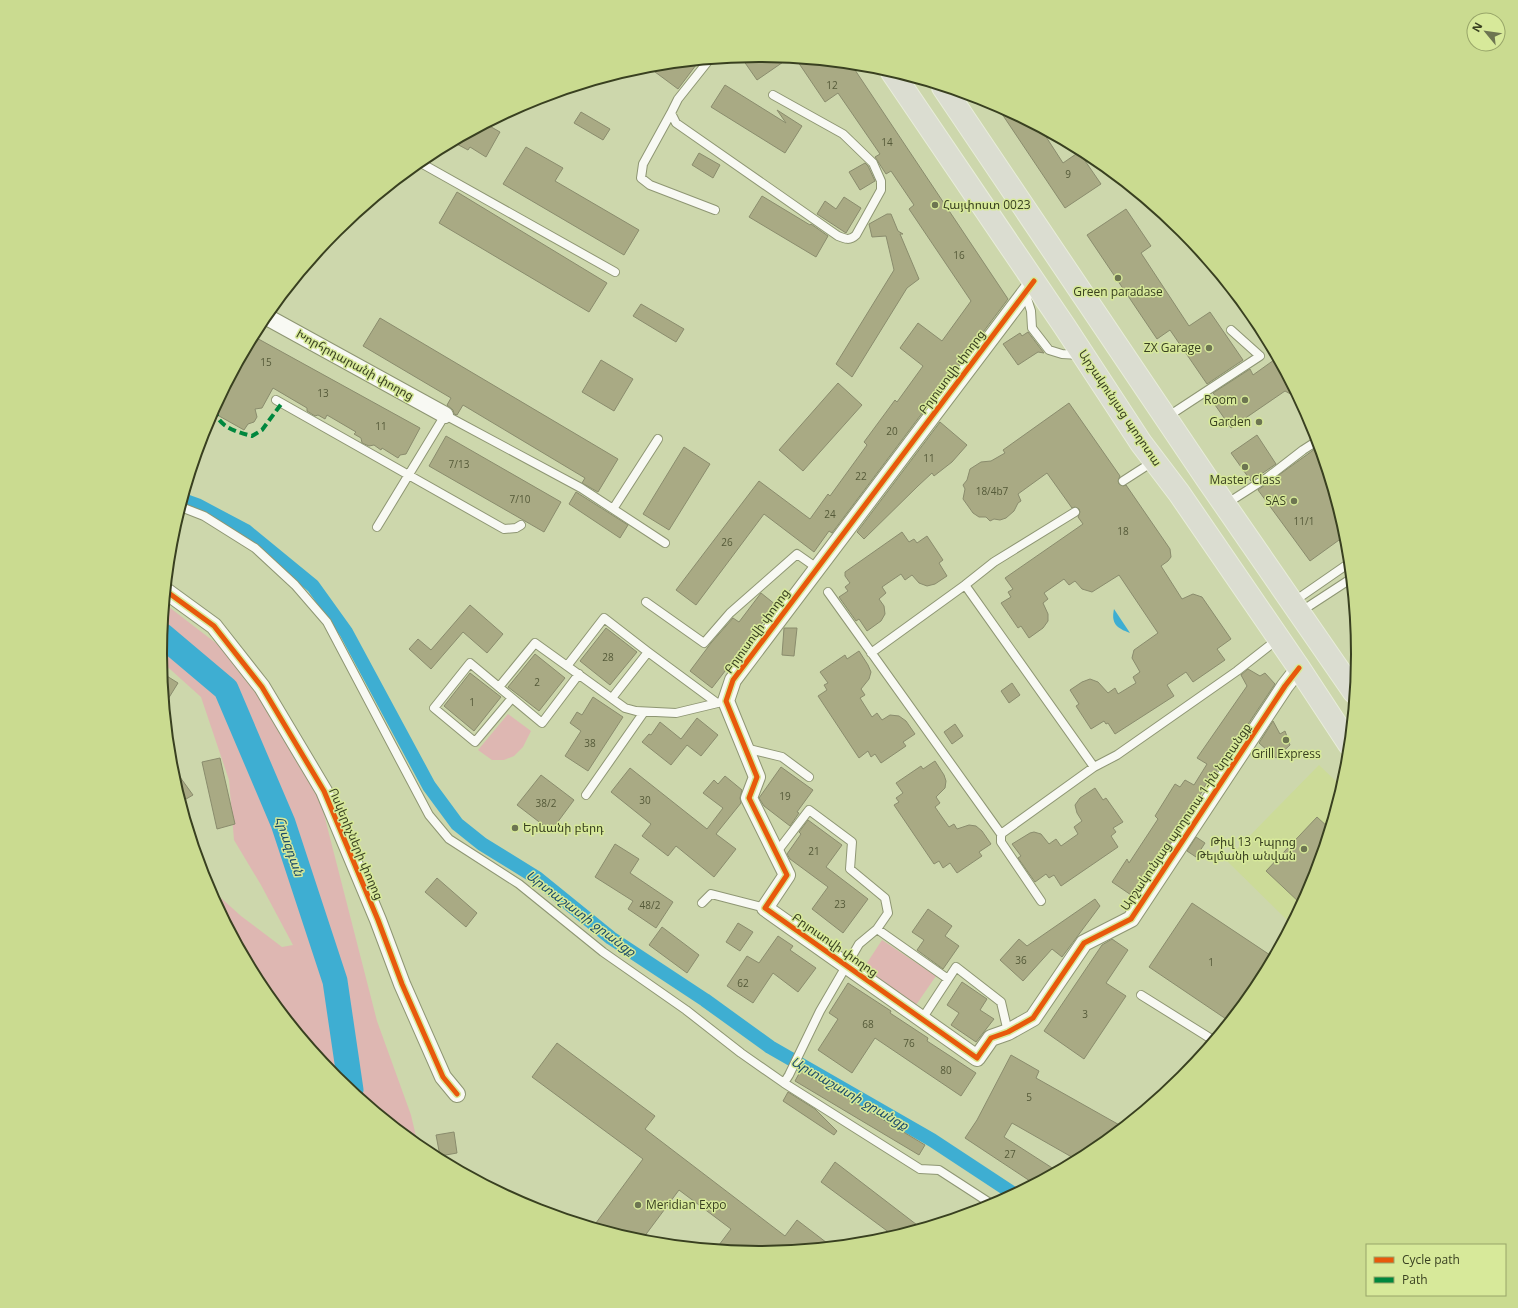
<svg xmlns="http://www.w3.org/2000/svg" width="1518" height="1308" font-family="'Open Sans','Noto Sans Armenian',sans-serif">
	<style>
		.built { fill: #ccdb98 }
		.green { fill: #deb7b2 }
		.water { fill: #3eaed2 }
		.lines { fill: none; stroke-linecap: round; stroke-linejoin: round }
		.canal { stroke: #3eaed2; stroke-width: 14 }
		.river { stroke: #3eaed2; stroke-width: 25 }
		.building { fill: #a9aa84; stroke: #8a8c6d }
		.lane-casing { stroke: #8e9673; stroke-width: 10 }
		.street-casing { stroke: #8e9673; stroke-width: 18 }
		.primary-casing { stroke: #e8edda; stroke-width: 24 }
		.lane { stroke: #f8f9f3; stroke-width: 8 }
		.street { stroke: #f8f9f3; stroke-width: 16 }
		.primary { stroke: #dbddd1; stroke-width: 22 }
		.quiet { stroke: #00873e; stroke-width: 4; stroke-dasharray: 8 4; stroke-linecap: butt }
		.cycleway-casing { stroke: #d7e99a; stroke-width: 8 }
		.cycleway { stroke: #e8590c; stroke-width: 5 }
		.poi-dot { fill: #6d7551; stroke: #d7e99a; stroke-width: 1.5 }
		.labels { text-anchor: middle; stroke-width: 3; stroke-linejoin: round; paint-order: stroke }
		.number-label { font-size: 10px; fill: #555a39 }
		.poi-label { font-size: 12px; fill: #394020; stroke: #d7e99a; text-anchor: end }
		.street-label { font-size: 12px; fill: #394020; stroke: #d7e99a }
		.water-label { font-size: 13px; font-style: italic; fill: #1c4c6a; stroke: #d7e99a }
		.rim { fill: none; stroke: #394020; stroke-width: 2 }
	</style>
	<rect width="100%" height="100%" fill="#cdd7ac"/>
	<path class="built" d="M1319 765 1342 787 1312 883 1291 924 1226 860Z"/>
	<path class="green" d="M165 604 221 647 257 688 318 791 377 1021 411 1115 418 1145 335 1077 261 987 214 900 211 889 241 916 282 947 293 945 261 885 234 840 229 780 201 697 161 661 160 654Z
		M508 714 531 731 523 747 514 756 504 760H492L478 750Z
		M882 940 936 976 916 1005 863 969Z"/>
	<path class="water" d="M1114 609 1130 633C1116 628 1111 623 1114 609Z"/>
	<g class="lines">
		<path class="canal" d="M183 500 197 505 246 531 313 586 346 632 429 786 457 824 482 844 537 878 611 938 705 1000 770 1047 932 1140 1014 1194"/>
		<path class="river" d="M162 635 226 689 283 823 335 981 351 1090"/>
	</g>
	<path class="building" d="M759 55 789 58 757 80 741 57Z
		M796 59 851 64 1008 299 832 533 829 531 814 552 764 514 696 605 676 590 759 481 810 519 828 494 830 496 867 445 864 442 895 400 897 402 923 366 900 348 918 323 942 341 971 301 909 209 914 205 891 171 886 174 875 157 880 154 838 93 825 102Z
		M699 61 678 89 647 66H649Z
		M725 85 786 123 777 110 802 126 785 153 711 107Z
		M996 105 1041 129 1063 163 1079 152 1101 184 1065 208Z
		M581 112 610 129 603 140 574 123Z
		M486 124 500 132 486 157 470 147 468 150 453 142Z
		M526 147 563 168 555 181 639 230 624 255 503 184Z
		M699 153 720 165 713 178 692 165Z
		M865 163 868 166 875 181 860 190 849 172Z
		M457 192 607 283 589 312 439 223Z
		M762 196 810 225 811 224 828 236 816 257 749 217Z
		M844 197 861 208 846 233 817 214 825 201 836 209Z
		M1126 209 1151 246 1141 253 1189 326 1210 312 1243 360 1207 384 1170 330 1157 339 1087 235Z
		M887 214H891L898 231 903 234H900L919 279 907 288 852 377 836 364 894 270 886 236 872 237 869 224Z
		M641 304 684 329 676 342 633 316Z
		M380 318 618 459 598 492 582 483 585 478 463 405 457 415 454 414 453 410 447 405 451 398 363 346Z
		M1028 332 1044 353 1038 352 1018 365 1003 344 1020 333 1022 336Z
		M253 336 420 428 406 454 400 455 398 458 382 448 381 450 374 445 369 446 362 443 361 438 354 434 356 432 327 415 325 419 318 415 315 416 307 411V408L273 388 262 408 255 409 257 417 254 422 248 424 244 430 212 412Z
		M601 360 633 379 614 411 582 392Z
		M1274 360 1289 382 1298 398 1285 391 1231 428 1213 402 1218 399 1213 393 1250 369 1253 375Z
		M838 383 862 405 803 471 779 450Z
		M1069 403 1120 476 1118 481 1119 484 1123 486 1126 485 1170 549 1171 557 1168 561 1161 566 1182 599 1193 594 1202 597 1231 639 1217 649 1225 660 1193 682 1186 672 1167 685 1174 696 1115 734 1108 723 1106 724 1104 721 1091 729 1076 706 1079 704 1070 690 1082 682 1090 679 1098 682 1108 693 1115 688 1118 694 1136 683 1133 677 1140 672 1132 658 1134 650 1158 633 1119 575 1092 592 1082 589 1075 581 1069 585 1064 579 1044 593 1048 599 1043 603 1048 614V621L1043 628 1029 638 1021 626 1018 628 1001 603 1011 597 1008 592 1013 589 1005 578 1083 524 1078 517 1080 512 1079 509 1075 507 1072 508 1047 473 1018 494 1021 501 1018 503 1014 511 1006 518 1000 520 994 519 990 521 986 517H979L973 513 963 499 965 489 963 485 967 480 970 469 981 462 991 461 1005 453 1003 450Z
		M940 422 967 445 952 462 934 476 932 473 918 486 864 539 857 532Z
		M1257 435 1276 464 1251 481 1231 453Z
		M446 436 561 502 544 532 429 466Z
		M1319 446 1346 535 1310 561 1258 490Z
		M684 447 710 464 669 530 643 514Z
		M576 492 628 525 620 538 569 504Z
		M902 532 909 542 914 539 917 543 927 536 943 560 939 563 947 576 935 584 927 586 919 583 912 575 905 580 901 574 882 587 886 593 879 599 884 606 885 614 881 621 867 631 859 619 856 621 839 597 848 591 845 587 850 583 845 576V572Z
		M761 593 776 605 712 688 690 671 711 643 733 618 739 622Z
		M470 605 503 634 487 653 463 632 431 669 409 649 418 639 431 650Z
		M606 628 637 652 610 685 580 661Z
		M784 628H797L794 656 782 655Z
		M859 651 868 665 871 672 869 679 861 689 865 695 860 698 872 717 877 713 882 720 890 715 899 716 906 721 915 734 903 742 906 746 881 763 875 754 871 757 868 751 859 758 818 696 827 690 824 685 828 683 820 672 845 655 847 659Z
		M535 654 565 678 539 711 508 687Z
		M1248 669 1260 676 1265 673 1275 684 1212 778 1210 777 1191 811 1160 858 1157 856 1145 875 1148 876 1134 897 1112 882 1127 859 1129 863 1158 819 1155 816 1175 784 1180 787 1185 780 1194 785 1207 764 1197 758 1247 686 1241 675Z
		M162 673 178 683 165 704 163 683Z
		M470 673 501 697 474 731 444 706Z
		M1012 683 1020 695 1009 703 1001 691Z
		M593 697 623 717 588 771 565 756 581 731 570 723 577 712 582 715Z
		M697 718 718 735 701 756 687 745 671 765 642 742 649 734 651 735 660 722 681 739Z
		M1273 721 1280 734 1285 731 1290 745 1276 758 1259 743Z
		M955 724 963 736 952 744 944 732Z
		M220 758 235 824 217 829 202 762Z
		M935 761 944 775 946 781 945 788 936 797 940 803 935 807 949 827 954 824 957 829 969 825 976 826 982 831 991 844 979 852 982 856 957 873 950 863 943 868 939 861 934 864 894 805 899 802 896 798 903 793 896 783 921 766 923 769Z
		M172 766 193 795 181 802 171 771V767Z
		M781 767 813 790 797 812 799 813 790 826 764 806 759 798Z
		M630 768 707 829 723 808 703 793 714 780 718 784 725 776 742 790 740 798 741 803 716 834 736 849 714 877 676 846 668 856 642 836 651 824 611 792Z
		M541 775 574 800 551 831 517 805Z
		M1095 788 1103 800 1106 798 1123 822 1113 828 1116 832 1111 836 1118 847 1061 886 1054 875 1049 878 1046 874 1035 882 1018 858 1021 856 1012 844 1030 833 1034 832 1041 834 1049 844 1056 839 1061 846 1078 834 1074 827 1082 821 1077 813 1075 805 1080 798Z
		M1317 817 1329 828 1312 883 1301 904 1266 871Z
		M808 820 842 845 826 867 868 899 843 933 812 909 828 887 790 859 787 854 801 834 799 832Z
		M1196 837 1205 843 1196 857 1187 851Z
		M615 844 639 859 630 873 673 902 656 928 628 909 633 901 595 877Z
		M437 878 477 913 466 927 425 892Z
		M1095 899 1100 906 1062 957 1052 949 1023 981 1000 960 1019 939 1027 946Z
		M1192 903 1273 957 1257 987 1229 1021 1149 967Z
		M928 909 952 926 945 936 959 946 943 969 917 950 924 940 912 932Z
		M738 923 753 932 740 951 726 942Z
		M662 927 699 955 687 973 649 945Z
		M778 936 793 946 790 950 816 968 798 992 773 973 753 1003 727 986 747 956 759 963Z
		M1112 939 1128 950 1106 983 1126 996 1084 1059 1044 1031 1102 945Z
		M962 982 987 999 980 1010 994 1019 976 1042 951 1025 959 1013 947 1005Z
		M848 983 891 1011 890 1013 928 1038 927 1041 976 1073 961 1096 875 1038 852 1073 818 1050 838 1019 829 1013Z
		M557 1043 655 1116 645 1129 785 1236 797 1220 831 1246 759 1253 716 1249 731 1229 679 1190 641 1241 593 1227 643 1159 532 1077Z
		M1011 1055 1039 1071 1036 1078 1123 1127 1092 1152 1077 1160 1012 1123 1004 1137 1057 1171 1033 1183 965 1138 977 1120Z
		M801 1070 925 1145 919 1155 795 1081Z
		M788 1092 815 1109 837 1131 834 1135 783 1101Z
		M454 1132 457 1153 440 1156 436 1135Z
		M835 1162 921 1228 894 1236 821 1182Z"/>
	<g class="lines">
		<defs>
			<path id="lane" d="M709 60 678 99 671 113 676 123 838 236C845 239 850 241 856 235L881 190V181L873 163 843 134 773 95
				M671 113 643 164 641 178 650 185 715 210
				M419 162 615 272
				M1025 292 1031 311 1032 328 1049 350 1062 354 1080 355
				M276 400 504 529 516 528 521 525
				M1167 417 1260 356 1231 330
				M1123 481 1154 461
				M1226 504 1268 477 1303 450 1317 441
				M181 507 204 516 255 548 295 585 327 622 429 815 449 839 519 884 603 952 686 1010 741 1053 784 1083 920 1169 939 1170 993 1205
				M613 509 658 439
				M377 527 445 415 581 488 665 543
				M965 585 1094 767
				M828 592 1001 834V842L1041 901
				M646 602 704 643 730 613 797 554 817 568
				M1293 602 1345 566 1349 567
				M1300 612 1349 580
				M871 653 965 585 994 562 1075 512
				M499 687 535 643 567 666
				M512 698 475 742 434 708 470 663 542 723 579 674
				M612 698 648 652
				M717 703 648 652 604 618 567 666 625 708 636 711 676 713 726 701
				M745 748 782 757 809 777
				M586 795 644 712
				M1001 834 1094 767 1117 755 1237 671 1278 639
				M776 853 809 810 852 842 850 869 885 898 888 913 877 929 859 944 820 1011 789 1075 784 1083
				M702 903 711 894 765 908
				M877 929 948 979
				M1141 995 1213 1040
				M922 1019 956 967 1001 1002 1008 1032"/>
			<path id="street" d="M1034 281 733 680 726 701 757 777 749 798 787 875 765 908 977 1058 991 1038 1008 1032 1033 1018 1084 943 1131 919 1285 686 1299 668
				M265 316 445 415
				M166 591 214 626 262 687 324 791 378 920 402 984 443 1077 457 1094"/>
			<path id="primary" d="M892 72 1065 327 1141 443 1179 493 1299 668 1349 744
				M943 87 1207 479 1354 692"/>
		</defs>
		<use href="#lane" class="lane-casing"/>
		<use href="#street" class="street-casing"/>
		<use href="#primary" class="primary-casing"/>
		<use href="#lane" class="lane"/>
		<use href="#street" class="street"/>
		<use href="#primary" class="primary"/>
		<path class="quiet" d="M214 410 216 411C217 427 240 433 252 436L262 430 282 403"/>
		<defs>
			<path id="cycleway" d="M1034 281 733 680 726 701 757 777 749 798 787 875 765 908 977 1058 991 1038 1008 1032 1033 1018 1084 943 1131 919 1285 686 1299 668
				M166 591 214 626 262 687 324 791 378 920 402 984 443 1077 457 1094"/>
		</defs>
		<use href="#cycleway" class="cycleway-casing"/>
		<use href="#cycleway" class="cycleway"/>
	</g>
	<g class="poi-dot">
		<circle cx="935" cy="205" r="4"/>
		<circle cx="1118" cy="278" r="4"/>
		<circle cx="1209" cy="348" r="4"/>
		<circle cx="1245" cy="400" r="4"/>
		<circle cx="1259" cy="422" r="4"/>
		<circle cx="1245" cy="467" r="4"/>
		<circle cx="1294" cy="501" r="4"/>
		<circle cx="1286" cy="740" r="4"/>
		<circle cx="515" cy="828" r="4"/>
		<circle cx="1304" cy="849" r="4"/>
		<circle cx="638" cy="1205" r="4"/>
	</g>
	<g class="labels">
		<g class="number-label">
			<text x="832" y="89">12</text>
			<text x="887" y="146">14</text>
			<text x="1068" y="178">9</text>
			<text x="959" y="259">16</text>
			<text x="266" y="366">15</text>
			<text x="323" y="397">13</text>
			<text x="381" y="430">11</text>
			<text x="892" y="435">20</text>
			<text x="929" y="462">11</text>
			<text x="459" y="468">7/13</text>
			<text x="861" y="480">22</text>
			<text x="992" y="495">18/4b7</text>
			<text x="520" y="503">7/10</text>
			<text x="830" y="518">24</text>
			<text x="1304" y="525">11/1</text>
			<text x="1123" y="535">18</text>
			<text x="727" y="546">26</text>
			<text x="608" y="661">28</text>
			<text x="537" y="686">2</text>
			<text x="472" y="706">1</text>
			<text x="590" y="747">38</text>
			<text x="785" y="800">19</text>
			<text x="645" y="804">30</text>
			<text x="546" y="807">38/2</text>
			<text x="814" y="855">21</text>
			<text x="840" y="908">23</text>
			<text x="650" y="909">48/2</text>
			<text x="1021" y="964">36</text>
			<text x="1211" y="966">1</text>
			<text x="743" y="987">62</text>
			<text x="1085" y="1018">3</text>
			<text x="868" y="1028">68</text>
			<text x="909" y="1047">76</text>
			<text x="946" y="1074">80</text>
			<text x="1029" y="1101">5</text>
			<text x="1010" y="1158">27</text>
		</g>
		<g class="poi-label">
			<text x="943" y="209" text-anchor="start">Հայփոստ 0023</text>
			<text x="1118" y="296" text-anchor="middle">Green paradase</text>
			<text x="1201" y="352">ZX Garage</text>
			<text x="1237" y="404">Room</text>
			<text x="1251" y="426">Garden</text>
			<text x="1245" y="484" text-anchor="middle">Master Class</text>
			<text x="1286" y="505">SAS</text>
			<text x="1286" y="758" text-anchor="middle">Grill Express</text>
			<text x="523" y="832" text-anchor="start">Երևանի բերդ</text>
			<text x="1296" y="846">Թիվ 13 Դպրոց<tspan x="1296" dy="14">Թելմանի անվան</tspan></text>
			<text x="646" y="1209" text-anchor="start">Meridian Expo</text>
		</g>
		<g class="street-label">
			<text transform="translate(355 365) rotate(29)" y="4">Խորհրդարանի փողոց</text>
			<text transform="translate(952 372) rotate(-53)" y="4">Բրյուսովի փողոց</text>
			<text transform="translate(1120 408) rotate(56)" y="4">Արշակունյաց պողոտա</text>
			<text transform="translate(757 631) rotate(-54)" y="4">Բրյուսովի փողոց</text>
			<text transform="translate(1186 817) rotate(-56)" y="4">Արշակունյաց պողոտա 1-ին նրբանցք</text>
			<text transform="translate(356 844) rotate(67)" y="4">Ոսկերիչների փողոց</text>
			<text transform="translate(835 945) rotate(35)" y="4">Բրյուսովի փողոց</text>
		</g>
		<g class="water-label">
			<text transform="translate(290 846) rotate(71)" y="5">Հրազդան</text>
			<text transform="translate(581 913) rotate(37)" y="5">Արտաշատի ջրանցք</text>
			<text transform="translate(850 1093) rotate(30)" y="5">Արտաշատի ջրանցք</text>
		</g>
	</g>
	<path d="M0 0H1518V1308H0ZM167 654a592 592 0 1 1 1184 0a592 592 0 1 1-1184 0Z" fill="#cadb90" fill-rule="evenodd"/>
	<path class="rim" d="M167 654a592 592 0 1 1 1184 0a592 592 0 1 1-1184 0Z"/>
	<rect x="1366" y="1244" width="140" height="52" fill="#d7e99a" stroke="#98a569"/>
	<rect x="1374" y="1257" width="20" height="6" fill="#e8590c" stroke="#98a569"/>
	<text x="1402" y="1264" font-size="12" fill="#394020">Cycle path</text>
	<rect x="1374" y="1277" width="20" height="6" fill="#00873e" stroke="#98a569"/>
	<text x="1402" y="1284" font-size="12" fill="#394020">Path</text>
	<g transform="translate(1486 32) rotate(299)"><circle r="19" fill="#d7e99a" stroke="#98a569"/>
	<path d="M0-3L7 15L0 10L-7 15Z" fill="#6d7551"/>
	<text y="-6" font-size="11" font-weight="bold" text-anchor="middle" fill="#394020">N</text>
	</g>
</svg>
